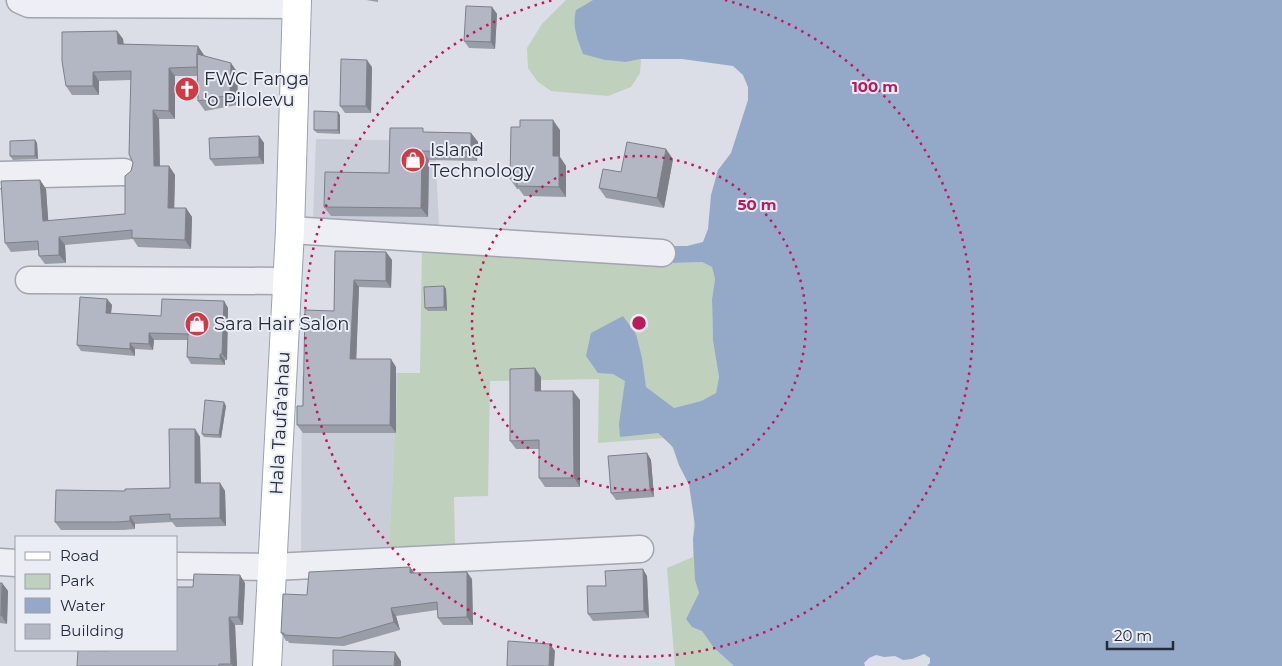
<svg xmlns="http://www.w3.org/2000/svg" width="1282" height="666" font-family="Montserrat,sans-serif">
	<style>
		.built { fill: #c9cdd8 }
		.green { fill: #bfd0bc }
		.water { fill: #94a9c8 }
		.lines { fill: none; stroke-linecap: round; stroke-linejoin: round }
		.minor-casing { stroke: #a1a5b0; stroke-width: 29 }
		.major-casing { stroke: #9aa2b2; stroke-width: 30 }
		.minor { stroke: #eeeff4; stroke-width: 26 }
		.major { stroke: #fff; stroke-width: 28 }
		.wall { fill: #999da8 }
		.shaded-wall { fill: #7d8088 }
		.building { fill: #b2b7c3; stroke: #7d8088 }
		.ring { fill: none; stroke: #c2185b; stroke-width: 2.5; stroke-dasharray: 2.5 5 }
		.labels { text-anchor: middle; stroke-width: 4; stroke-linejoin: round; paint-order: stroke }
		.poi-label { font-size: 18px; fill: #252b3c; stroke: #eaedf4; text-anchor: start }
		.street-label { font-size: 18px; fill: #252b3c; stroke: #eaedf4 }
		.centre { fill: #c2185b; stroke: #eaedf4; stroke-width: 2.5 }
		.ring-label { font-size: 15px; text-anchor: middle; font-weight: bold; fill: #c2185b; stroke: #eaedf4; stroke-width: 4; stroke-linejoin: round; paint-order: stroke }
	</style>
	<rect width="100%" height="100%" fill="#dbdee6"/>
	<path class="built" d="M316 139 435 141 439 227 326 228 313 218Z
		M398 373 389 547 301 551 302 376Z"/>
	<path class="green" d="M566 0H593L576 10 605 60 626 62 641 59 640 73 631 87 608 96 551 91 538 82 528 68 527 48 542 24Z
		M422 246 617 256 673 263 702 262 712 267 715 279 712 299 713 341 719 377 716 393 701 401 675 408 710 467 695 580 699 593 686 619 693 627 702 631 714 648 734 666H675L667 568 693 557C693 533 696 510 690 486 688 479 682 472 679 465 673 451 676 449 664 438L598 443 599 379 490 381 488 496 454 497 455 544 389 547 398 373H420Z"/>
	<path class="water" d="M593 0H1282V666H927L930 663V658L924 654 912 659 903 660 895 656 884 657 876 655 869 658 864 663 865 666H734L714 648 702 631 692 627 686 619 699 593 695 580 693 539 695 525 689 485 679 465 673 447 658 433 620 437 619 424 625 381 613 374 598 373 586 356 591 333 623 316 636 334 642 358 646 387 674 408 701 401 716 393 719 377 713 341 712 299 715 279 712 267 702 262 673 263 675 255 674 246H687L703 242 708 229 711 195 718 170 731 153 748 100V87L743 75 733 66 682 59H641L626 62 605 60 583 54C577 37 572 27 576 10Z"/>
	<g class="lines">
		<defs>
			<path id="minor" d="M20 0 29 4 296 5
				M0 175 124 172
				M290 230 662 253
				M29 280 287 281
				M0 562 16 563
				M176 566 273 567 640 549"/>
			<path id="major" d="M267 666 290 230 297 0"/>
		</defs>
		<use href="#minor" class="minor-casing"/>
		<use href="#major" class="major-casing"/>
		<use href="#minor" class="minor"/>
		<use href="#major" class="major"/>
	</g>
	<path class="wall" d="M366 0H378V2Z
		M492 7 497 14 495 49 469 48 464 41Z
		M117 31 123 39 124 44 204 55 238 73 237 105 205 111 198 101 197 76H175V119H159L160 166H169L175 175 174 208H186L192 217 191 249 138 247 133 239 65 245 66 263 45 264 39 256 38 250 11 252 5 243 40 180 46 189 48 221 125 214 131 171 133 163 131 80 99 81V95H72L66 86Z
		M372 67 371 113H345L340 106Z
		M340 115V134L317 133 314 130Z
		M560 130V157L566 166V197L524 196 519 189H517L510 179Z
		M426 132 471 133 478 142 477 161 429 160 428 217 331 216 324 207 389 173Z
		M259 136 264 143V164L215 166 210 159Z
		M35 140 37 143 38 159 13 160 10 156Z
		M673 159 664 208 606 198 599 188 621 172Z
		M335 251 386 252 392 260 391 288 359 287 356 359 396 367V433H303L297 425 334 311Z
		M444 286 446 289 447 311H428L425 308Z
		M107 299 112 305 111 314 161 316 224 301 228 308 227 360H225V365L191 364 187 357 188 340H154L153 350 135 349V356L81 351 77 345Z
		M541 377V391L580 400V487H545L539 478V449H516L510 441Z
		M226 406 221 438 204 437 202 434Z
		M195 429 200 437 201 483H220L225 491 226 526 176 527 172 522 135 524V529L123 530H61L55 522 125 491 170 488Z
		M647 453 651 460 654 497 616 500 611 493Z
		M410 567 414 573 472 579 473 625H443L438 618 437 610 396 616 400 630 344 646 289 643 288 641H286L281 633 307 595Z
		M647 576 649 618 593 621 588 614 606 586Z
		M0 583H2L8 591 7 624 0 623Z
		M245 583 243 625H235L237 666H77L107 651 193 587Z"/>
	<path class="shaded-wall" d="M492 7 497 14 495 49 491 42Z
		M117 31 123 39 124 53 118 44Z
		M198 46 204 55 203 76 197 67Z
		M367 60 372 67 371 113 366 106Z
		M231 63 238 73 237 105 230 95Z
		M169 68 175 76V119L169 111Z
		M93 72 99 81V95L93 86Z
		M153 110 159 119 160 175 154 166Z
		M338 112 340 115V134L338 130Z
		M553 120 560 130V157L566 166V197L559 187 553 156Z
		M471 133 478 142 477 161 471 152Z
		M259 136 264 143V164L259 157Z
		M35 140 37 143 38 159 35 156Z
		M666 149 673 159 664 208 657 198Z
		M422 151 429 160 428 217 421 208Z
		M169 166 175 175 174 217 168 208Z
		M40 180 46 189 49 230 43 221Z
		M186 208 192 217 191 249 185 240Z
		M59 237 65 245 66 263 59 255Z
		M386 252 392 260 391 288 386 281Z
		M354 280 359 287 356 367 350 359Z
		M444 286 446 289 447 311 444 307Z
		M107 299 112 305 110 320 106 313Z
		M224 301 228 308 227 360 222 354Z
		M149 333 154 340 153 350 149 344Z
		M130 343 135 349V356L130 349Z
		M220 354 225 360V365L220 359Z
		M391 359 396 367V433L390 425Z
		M535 368 541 377V400L535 391Z
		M573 391 580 400V487L574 478Z
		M224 402 226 406 221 438 219 435Z
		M195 429 200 437 201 491 195 483Z
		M647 453 651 460 654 497 650 490Z
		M220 483 225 491 226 526 220 518Z
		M130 516 135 524V529L130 521Z
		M410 567 416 575 410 573Z
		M643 569 647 576 649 618 644 611Z
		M467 572 472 579 473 625 467 617Z
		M240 575 245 583 243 625 238 617Z
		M2 583 8 591 7 624 1 615Z
		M391 608 396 616 400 630 394 622Z
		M229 617 235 625 237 666H233L231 664Z
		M550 644 555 651 554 666H549Z
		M395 652 401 661V666H394Z"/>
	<path class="building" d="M466 6 492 7 491 42 464 41Z
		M117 31 118 44 198 46 197 54V67L169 68V111L153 110 154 166H169L168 208H186L185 240 132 238V230L59 237V255L39 256 38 241 5 243 1 181 40 180 43 221 125 214V176L131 171 133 163 129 154 131 71 93 72V86H66L62 61V32Z
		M197 54 231 63 230 95 198 101Z
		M341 59 367 60 366 106H340Z
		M314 111 338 112V130H314Z
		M520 120H553V156H559V187L517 186V179H510L511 127H520Z
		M390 128H423V132L471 133V152L422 151 421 208 324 207 325 172 389 173Z
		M259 136V157L210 159 209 138Z
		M35 140V156H10V141Z
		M627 142 666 149 657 198 599 188 603 169 621 172Z
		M335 251 386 252V281L354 280 350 359H391L390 425H297V406H303L305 310 334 311Z
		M444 286V307L425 308 424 287Z
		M80 297 107 299 106 313 161 316 162 299 224 301 222 354H220V359L187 357 188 334 149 333V344L130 343V349L77 345Z
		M535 368V391H573L574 478H539V440L510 441V369Z
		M205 400 224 402 219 435 202 434Z
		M169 429H195V483H220V518L170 519V514L130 516V521L117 522H55L56 490 125 491V489L170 488Z
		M647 453 650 490 611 493 608 456Z
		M410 567V573L467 572V617L438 618 437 602 391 608 394 622 339 638 284 635V633H281L283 594 307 595 309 572Z
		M643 569 644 611 588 614 587 586H606L605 571Z
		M194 574 240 575 238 617H229L231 664H219V666H77L78 650 107 651V650H176V587H193Z
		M0 583H2L1 615H0Z
		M508 641 550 644 549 666H507Z
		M333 650 395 652 394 666H333Z"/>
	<g class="ring">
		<circle cx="639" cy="323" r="167"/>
		<path d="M725 0A334 334 0 1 1 553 0"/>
	</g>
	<defs>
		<symbol id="church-disc" viewBox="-11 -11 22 22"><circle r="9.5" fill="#d23943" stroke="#eaedf4"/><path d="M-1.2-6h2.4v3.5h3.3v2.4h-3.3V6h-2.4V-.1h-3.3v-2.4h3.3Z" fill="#fff"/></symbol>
		<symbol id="shop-disc" viewBox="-11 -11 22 22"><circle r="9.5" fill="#d23943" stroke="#eaedf4"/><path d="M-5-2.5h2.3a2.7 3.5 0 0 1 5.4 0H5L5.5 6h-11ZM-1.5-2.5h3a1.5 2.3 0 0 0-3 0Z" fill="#fff"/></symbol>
	</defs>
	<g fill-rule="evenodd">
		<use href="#church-disc" x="173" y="75" width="28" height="28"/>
		<use href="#shop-disc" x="399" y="146" width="28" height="28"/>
		<use href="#shop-disc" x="183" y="310" width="28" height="28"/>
	</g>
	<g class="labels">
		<g class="poi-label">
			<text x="204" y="85">FWC Fanga<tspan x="204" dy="21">'o Pilolevu</tspan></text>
			<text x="430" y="156">Island<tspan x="430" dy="21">Technology</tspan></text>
			<text x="214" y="330">Sara Hair Salon</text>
		</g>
		<g class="street-label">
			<text transform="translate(280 423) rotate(-87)" y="6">Hala Taufa'ahau</text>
		</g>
	</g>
	<circle cx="639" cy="323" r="8" class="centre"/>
	<g class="ring-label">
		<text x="875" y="92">100 m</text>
		<text x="757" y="210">50 m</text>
	</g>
	<rect x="15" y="536" width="162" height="115" fill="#eaedf4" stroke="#9b9faa"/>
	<rect x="25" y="552" width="25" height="8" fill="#ffffff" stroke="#9b9faa"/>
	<text x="60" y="561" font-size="15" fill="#252b3c">Road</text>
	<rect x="25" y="574" width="25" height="15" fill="#bfd0bc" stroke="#9b9faa"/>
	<text x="60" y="586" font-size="15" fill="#252b3c">Park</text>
	<rect x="25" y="598" width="25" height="15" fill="#94a9c8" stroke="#9b9faa"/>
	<text x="60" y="611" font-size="15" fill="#252b3c">Water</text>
	<rect x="25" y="624" width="25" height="15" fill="#b2b7c3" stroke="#9b9faa"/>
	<text x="60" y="636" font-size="15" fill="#252b3c">Building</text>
	<path d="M1107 641v8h66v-8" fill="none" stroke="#252b3c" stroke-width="2.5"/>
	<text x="1114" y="641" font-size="15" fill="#252b3c" stroke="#eaedf4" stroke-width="4" paint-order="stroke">20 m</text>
</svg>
